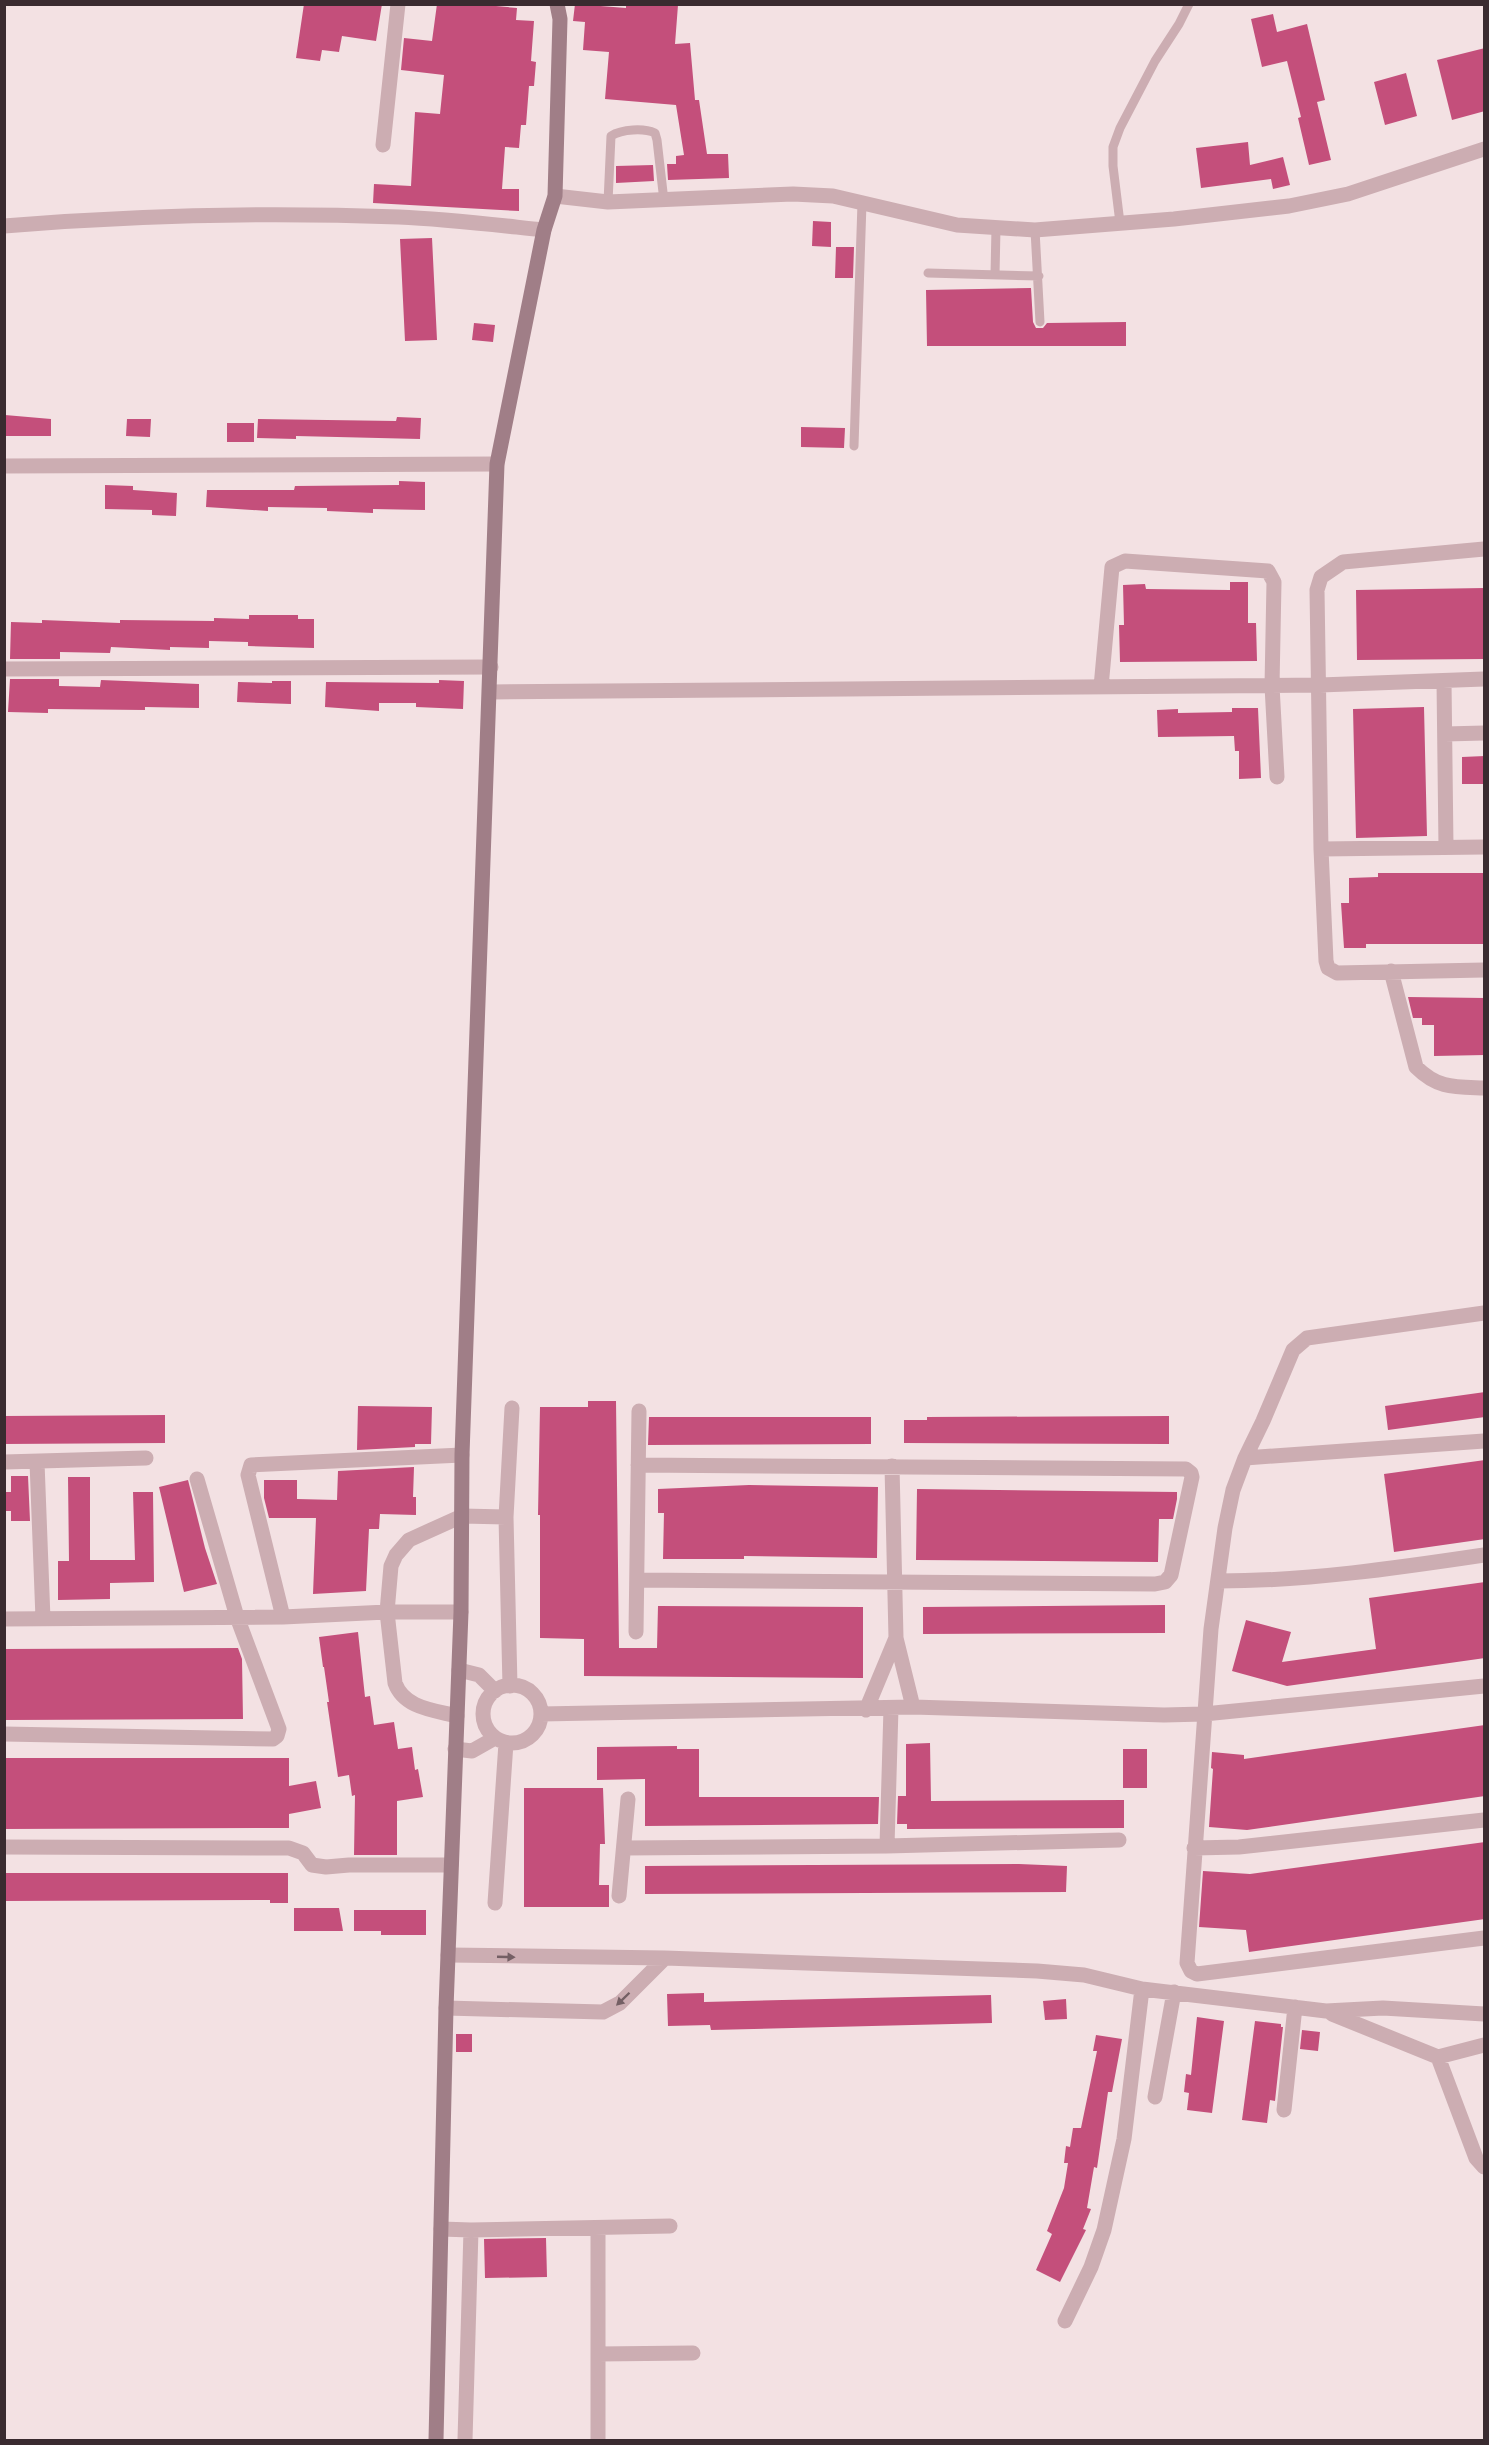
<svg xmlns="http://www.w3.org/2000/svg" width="1489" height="2445" font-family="Quicksand,sans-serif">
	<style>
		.building { fill: #c44f7b }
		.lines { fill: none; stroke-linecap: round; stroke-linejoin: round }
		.lane { stroke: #ccadb2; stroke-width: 9 }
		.street { stroke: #ccadb2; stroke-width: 15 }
		.secondary { stroke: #a07e87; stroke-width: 15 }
		.oneway { fill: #745f64 }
	</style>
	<rect width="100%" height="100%" fill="#f3e1e3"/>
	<path class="building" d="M304 4H382L376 41 342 36 339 52 322 50 320 61 296 58Z
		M437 4H497L496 6 517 8 516 20 534 21 531 61 536 62 534 86H529L526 125H521L519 148 505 147 502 189H519V211L373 203 374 184 411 186 415 112 440 114 444 75 401 70 404 38 432 41Z
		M575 4 626 8V4L678 5 675 44 690 43 695 100H699L707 154H728L729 178 668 180 667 164H676V156L684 155 676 105 605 99 609 52 583 50 585 22 573 21Z
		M1273 14 1277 32 1307 24 1325 100 1317 102 1331 160 1309 165 1298 118 1301 117 1287 61 1262 67 1251 19Z
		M1485 48V111L1452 120 1437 60Z
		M1406 73 1417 116 1385 125 1374 82Z
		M1248 142 1250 165 1283 157 1290 185 1273 189 1271 179 1201 188 1196 148Z
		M653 165 654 181 616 183V166Z
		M813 221 831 222V247L812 246Z
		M432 238 437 340 405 341 400 239Z
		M836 247H854L853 278H835Z
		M1031 288 1033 322 1036 328H1043L1047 323 1126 322V346H927L926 290Z
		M474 323 495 325 493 342 472 340Z
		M5 415 51 419V436H4Z
		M397 417 421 418 420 439 296 436V439L257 438 258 419 396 421Z
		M127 419H151L150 437 126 436Z
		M227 423H254V442H227Z
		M801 427 845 428 844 448 801 447Z
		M399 481 425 482V510L373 509V513L327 511V508L268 507V511L206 507 207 490H294L295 486 399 485Z
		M105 485 133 486V490L177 493 176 516 152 515V510L105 509Z
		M1230 582H1248V623H1256L1257 661 1120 662 1119 625H1124L1123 585 1145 584 1146 589 1230 590Z
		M1485 588V659L1357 660 1356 590Z
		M249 615H298V619H314V648L248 646V642L209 641V648L170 647V650L111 647 110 653 60 652V659H10L11 622 42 623V620L120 623V620L214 621V618L249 619Z
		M10 679H59V686L100 687 101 680 199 684V708L145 707V710L48 709V713L8 712Z
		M439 680 464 681 463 709 416 707V703H379V711L325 707 326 682 439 683Z
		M272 681H291V704L237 702 238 682 272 683Z
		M1424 707 1427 836 1356 838 1353 709Z
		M1232 708H1258L1261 778 1239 779V751H1235L1234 736 1158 737 1157 710 1178 709V713L1232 712Z
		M1485 756V784H1462V757Z
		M1378 873H1485V944H1366V948H1344L1341 903H1349V878L1378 877Z
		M1408 997 1485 998V1055L1434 1056V1025H1422V1018H1413Z
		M1485 1392V1417L1388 1430 1385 1406Z
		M588 1401H616L619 1648H657L658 1606 863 1607V1678L584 1676V1639L540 1638V1515H538L540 1407H588Z
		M358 1406 432 1407 431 1444H415V1447L357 1450Z
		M165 1415V1443L4 1444V1416Z
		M1169 1416V1444L904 1443V1420H927V1417Z
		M649 1417H871V1444L648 1445Z
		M1485 1460V1539L1394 1552 1384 1474Z
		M414 1467 413 1497H416V1515L380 1514 379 1529H369L366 1591 313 1594 316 1518H269L264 1498V1480H297V1499L337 1500 338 1471Z
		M11 1476H28L30 1521H11V1511H4V1492H11Z
		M68 1477H90V1560H135L133 1492H153L154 1582 110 1583V1599L58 1600V1561H69Z
		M188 1480 205 1548 217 1584 184 1592 159 1487Z
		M749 1485 878 1487 877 1558 744 1556V1559H663L664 1513H658V1489Z
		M917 1489 1177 1492V1499L1173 1519H1159L1158 1562 916 1560Z
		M1485 1582V1658L1287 1686 1232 1671 1246 1620 1291 1632 1282 1662 1376 1649 1369 1598Z
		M1165 1605V1633L923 1634V1607Z
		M358 1632 365 1697 370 1696 374 1725 394 1722 398 1749 412 1747 415 1770 418 1769 423 1797 397 1801V1855H354L355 1795 352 1796 349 1775 338 1777 327 1702H329L324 1667H323L319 1637Z
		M238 1648 242 1659 243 1719 4 1720V1649Z
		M1485 1725V1796L1247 1830 1209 1827 1213 1769 1211 1768 1212 1752 1244 1755V1759Z
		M930 1743 931 1801 1124 1800V1828L907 1829V1824H897L898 1796H906V1744Z
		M677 1746V1749H699V1797H879L878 1824 645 1826V1779L597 1780V1747Z
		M1123 1749H1147V1788H1123Z
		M4 1758H289V1786L316 1781 321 1808 289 1814V1828L4 1829Z
		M524 1788H603L605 1844H600L599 1885H609V1907H524Z
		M1485 1842V1919L1249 1952 1246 1930 1199 1927 1203 1871 1250 1874Z
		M1019 1864 1067 1866 1066 1892 645 1894V1866Z
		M4 1873H288V1903H270V1900L4 1901Z
		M294 1908H339L343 1931H294Z
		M354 1910H426V1935H381V1931H354Z
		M704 1993V2002L991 1995 992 2023 711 2030 710 2025 668 2026 667 1994Z
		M1066 1999 1067 2019 1045 2020 1043 2001Z
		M1197 2017 1224 2021 1212 2113 1187 2110 1189 2093 1184 2092 1186 2074 1191 2075Z
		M1255 2021 1281 2024V2027H1283L1275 2101 1270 2100 1267 2123 1242 2120Z
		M1302 2030 1320 2032 1318 2051 1300 2049Z
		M456 2034H472V2052H456Z
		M1096 2035 1122 2039 1112 2092H1108L1097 2168 1094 2167 1087 2208 1091 2209 1083 2229 1086 2230 1060 2282 1036 2270 1052 2234 1047 2231 1064 2188 1068 2163H1064L1066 2146 1070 2147 1073 2128H1081L1097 2051H1093Z
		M546 2238 547 2277 485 2278 484 2239Z"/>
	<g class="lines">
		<path class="lane" d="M608 202 611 136C622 129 644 128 655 133L657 140 664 201
			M1120 223 1113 166V147L1120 128 1155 61 1179 24 1189 4
			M1035 230 1040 322
			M928 273 1039 276
			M995 275 996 228
			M854 446 862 203"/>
		<path class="street" d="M383 145 398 4
			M555 196 608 202 793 194 833 196 957 225 1035 230 1174 219 1289 206 1348 194 1484 149
			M4 226C136 215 268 212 399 217 447 219 496 225 544 230
			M4 466 497 464
			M1484 549 1343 562 1321 577 1317 590 1321 849 1326 961 1328 968 1337 973 1484 970
			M4 669 491 667
			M1444 681 1446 847
			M1101 687 1112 567 1125 561 1268 571 1274 582 1272 686 1277 777
			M490 692 1320 685 1484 679
			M1445 734 1484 733
			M1321 849 1484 847
			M1391 971 1416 1067C1438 1089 1455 1087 1484 1088
			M1484 1313 1307 1338 1293 1350 1263 1421 1245 1458 1233 1490 1225 1528 1211 1629 1187 1963 1191 1971 1197 1974 1484 1938
			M1245 1458 1484 1441
			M4 1462 146 1458
			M37 1462 43 1619
			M892 1466 896 1638
			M637 1580 1155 1584 1165 1582 1171 1575 1192 1477 1191 1473 1186 1469 638 1465
			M1219 1581C1308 1581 1397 1568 1484 1555
			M283 1617 248 1475 251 1465 462 1455
			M4 1619 283 1617 387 1612H461
			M636 1632 639 1411
			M459 1670 479 1675 495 1691
			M483 1714a29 29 0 1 1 58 0a29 29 0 1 1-58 0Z
			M510 1686 506 1517 512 1408
			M866 1710 896 1638 913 1707
			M541 1714 913 1707 1164 1715 1204 1714 1484 1686
			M457 1716C433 1710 404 1708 395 1683L387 1612 391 1566 396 1555 409 1540 462 1516 506 1517
			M4 1734 273 1739 277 1736 279 1729 237 1617 197 1479
			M455 1749 472 1751 495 1738
			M887 1846 891 1708
			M4 1847 289 1848 303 1853 312 1865 326 1867 349 1865H451
			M624 1848 887 1846 1119 1840
			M1194 1848 1239 1847 1484 1820
			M619 1896 628 1799
			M495 1903 506 1743
			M448 1955 665 1958 1037 1971 1084 1975 1142 1989 1326 2011 1383 2008 1484 2014
			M446 2008 603 2012 620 2003 665 1958
			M1332 2014 1438 2057 1484 2045
			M1438 2057 1476 2158 1484 2167
			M1155 2097 1174 1992
			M1284 2110 1295 2007
			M441 2229 471 2230
			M598 2229V2440
			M1065 2321 1091 2267 1104 2230 1124 2139 1142 1989
			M598 2354 693 2353
			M465 2440 471 2230 670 2226"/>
		<path class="secondary" d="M436 2440 446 2008 461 1612 462 1455 497 464 544 230 555 196 560 19 557 4"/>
	</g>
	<defs><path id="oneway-solid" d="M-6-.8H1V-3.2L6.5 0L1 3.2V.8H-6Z" transform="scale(1.5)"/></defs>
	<g class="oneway">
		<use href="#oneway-solid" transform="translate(506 1957) rotate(2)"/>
		<use href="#oneway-solid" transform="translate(623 1999) rotate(136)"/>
	</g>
	<rect width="1489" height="2445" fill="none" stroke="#3a2b30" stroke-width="12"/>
</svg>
